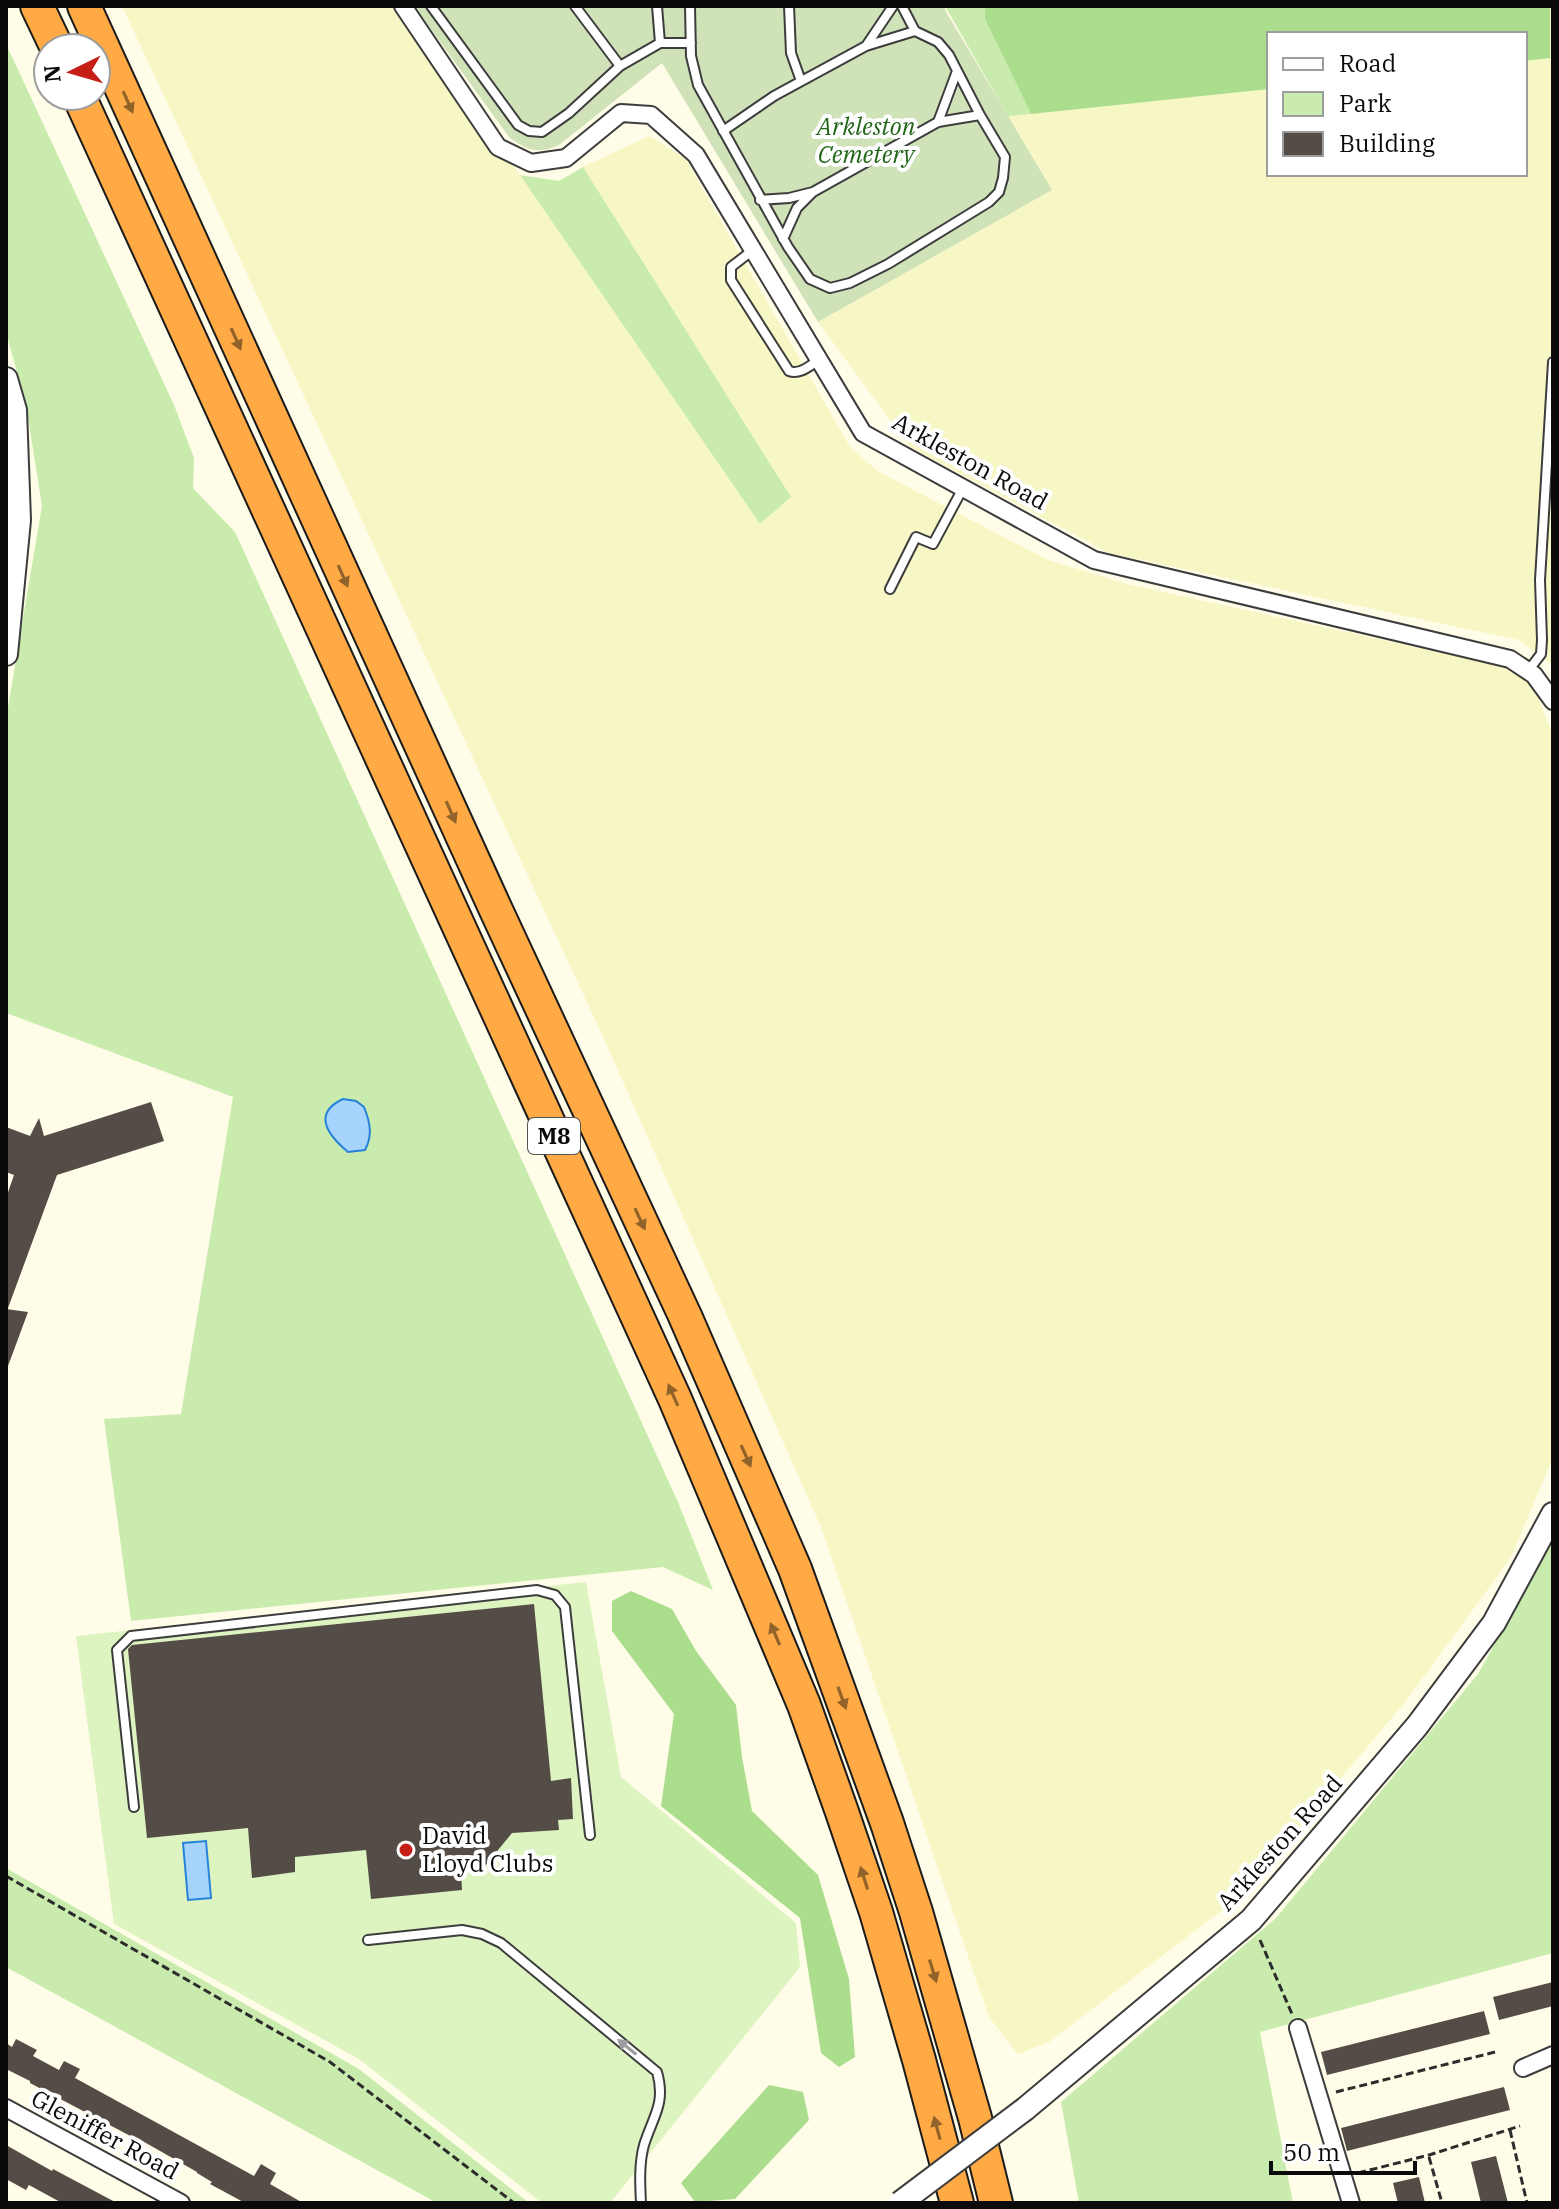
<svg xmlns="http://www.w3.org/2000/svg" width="1559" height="2209" font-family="'IBM Plex Serif',serif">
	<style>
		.farmland { fill: #f7f7c5 }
		.green { fill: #c9ecae }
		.forest { fill: #aade8c }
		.cemetery { fill: #d0e2b8 }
		.pitch { fill: #ddf3c0 }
		.water { fill: #a6d4fc; stroke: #2783d9; stroke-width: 2 }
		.building { fill: #544c46 }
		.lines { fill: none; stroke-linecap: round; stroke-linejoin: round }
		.service-casing { stroke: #3d3d3d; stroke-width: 12 }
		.minor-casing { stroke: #3d3d3d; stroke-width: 20 }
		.tertiary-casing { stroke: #3d3d3d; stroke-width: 26 }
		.motorway-casing { stroke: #1b1b1b; stroke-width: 36 }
		.path { stroke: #2c2c2c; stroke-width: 3; stroke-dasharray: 8 4; stroke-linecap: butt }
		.service { stroke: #fff; stroke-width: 8 }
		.minor { stroke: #fff; stroke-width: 16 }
		.tertiary { stroke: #fff; stroke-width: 22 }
		.motorway { stroke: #ffaa45; stroke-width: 32 }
		.tertiary-bridge-casing { stroke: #3d3d3d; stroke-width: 26; stroke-linecap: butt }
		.tertiary-bridge { stroke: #fff; stroke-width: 22 }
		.oneway { fill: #91622a }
		.oneway2 { fill: #9d9d9d }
		.poi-dot { fill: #c51e17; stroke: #fff; stroke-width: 3 }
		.labels { text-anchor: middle; stroke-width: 8; stroke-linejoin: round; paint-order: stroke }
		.shield { fill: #fff; stroke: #545454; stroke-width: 2 }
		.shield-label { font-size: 22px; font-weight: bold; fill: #0a0a0a }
		.park-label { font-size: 24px; font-style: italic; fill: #206616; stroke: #fff }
		.street-label { font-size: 24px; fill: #0a0a0a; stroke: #fff }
		.poi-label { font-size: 24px; fill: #0a0a0a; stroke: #fff; text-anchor: start }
	</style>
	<rect width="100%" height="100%" fill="#fffce7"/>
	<path class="farmland" d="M122 6H399L520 175 760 524 791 497 583 167 649 136 685 158 850 447 879 472 1048 560 1127 584 1511 668 1535 689 1553 737 1552 1460 1510 1559 1406 1701 1242 1895 1049 2042 1018 2054 989 2017 821 1527 600 1030Z
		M1550 6H1553V666L1519 640 1109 553 910 447 818 322 1052 190 1008 116 1269 89V174H1525V61L1550 58Z"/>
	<path class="green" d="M945 6H985V19L1031 114 1008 116Z
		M6 44 174 405 194 458 193 488 235 532 678 1502 713 1590 663 1567 131 1621 104 1419 181 1414 233 1097 6 1013V719L42 506 26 405 6 332Z
		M583 167 791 497 760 524 520 175 559 181Z
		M1553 1540V1953L1260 2032 1293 2203H1079L1061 2102 1276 1918 1478 1674Z
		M6 1868 359 2069 529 2203H437L6 1967Z"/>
	<path class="forest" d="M985 6H1550V58L1525 61V34H1269V89L1031 114 985 19Z
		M631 1591 672 1609 696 1651 736 1705 742 1757 752 1811 818 1875 849 1979 855 2057 839 2067 821 2053 800 1918 661 1806 674 1714 612 1631V1601Z
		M769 2085 803 2092 809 2120 735 2199 695 2202 681 2183Z"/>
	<path class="cemetery" d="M414 6H945V10L1052 190 818 322 662 63 559 145C539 155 526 150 509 137Z"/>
	<path class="pitch" d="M586 1582 621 1777 796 1923 800 1967 610 2203H542L359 2059 114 1924 76 1636Z"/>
	<path class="water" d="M343 1099 356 1101 364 1107C370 1122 373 1135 365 1150L348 1152C329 1136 311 1114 343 1099Z
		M206 1841 211 1898 188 1900 183 1843Z"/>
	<path class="building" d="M151 1102 164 1141 57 1175 8 1308 6 1307V1198L14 1175 6 1172V1127L30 1136 39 1118 44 1136Z
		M6 1309 28 1312 8 1366H6Z
		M534 1604 551 1781 571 1778 573 1819 558 1820 559 1830 512 1833 484 1867 461 1870 462 1890 371 1899 366 1850 295 1857V1872L252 1878 248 1828 147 1838 128 1649 132 1645Z
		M1553 1982V2006L1499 2020 1493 1997Z
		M1484 2011 1490 2034 1327 2075 1321 2052Z
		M16 2039 37 2050 33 2056 59 2070 64 2061 80 2069 75 2078 254 2176 261 2164 276 2173 270 2184 303 2203H245L210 2184 212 2182 197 2173V2172L139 2139 138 2140 30 2083V2081L6 2069V2043L12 2047Z
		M1504 2087 1510 2110 1347 2151 1341 2128Z
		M6 2145 52 2171 53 2169 117 2203H62L29 2185 26 2190 6 2179Z
		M1496 2156 1508 2203H1481L1471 2162Z
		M1419 2177 1425 2203H1398L1393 2183Z"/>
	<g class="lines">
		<defs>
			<path id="service" d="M431 6 518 125 529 131 542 132 569 113 620 66 660 43H691
				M575 6 620 66
				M657 6 660 43
				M690 6 691 56 698 85 788 247 810 279 830 288 850 283 888 264 989 202 999 192 1003 178 1005 157 980 115 949 55 938 42 915 31
				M789 6 791 53 801 81
				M866 46 893 6
				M938 122 957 71
				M723 131 774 96 866 46 915 31 902 6
				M760 200 789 198 813 192 938 122 980 115
				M783 239 797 208 813 192
				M753 250 731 267V280L789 371C800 375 809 366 819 360
				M890 589 916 537 933 544 963 488
				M1528 671 1541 654 1542 640 1540 580 1553 362
				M134 1807 117 1650 131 1636 537 1590 555 1595 565 1607 590 1835
				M368 1940 462 1930 482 1934 501 1943 657 2072C666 2104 653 2116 644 2145 639 2163 640 2184 641 2203"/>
			<path id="minor" d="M403 6 498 147 531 163 566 158 621 113 651 115 696 155 863 433 1094 560 1510 659 1534 675 1553 701
				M1298 2028 1351 2203
				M1523 2068 1553 2055
				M6 2108 181 2203"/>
			<path id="tertiary" d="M6 379 15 410 19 520 6 654
				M1025 2109 1251 1920 1417 1726 1494 1623 1553 1514"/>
			<path id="motorway" d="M37 6 57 48
				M84 6 496 910 685 1316 795 1569 887 1823 916 1912 975 2118 996 2203
				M79 96 675 1399 804 1705 842 1812 876 1912 919 2060 957 2203"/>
		</defs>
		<use href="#service" class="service-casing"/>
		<use href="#minor" class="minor-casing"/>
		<use href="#tertiary" class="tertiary-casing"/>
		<use href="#motorway" class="motorway-casing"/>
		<path class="path" d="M6 1876 330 2062 514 2203
			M1260 1940 1292 2014
			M1336 2092 1499 2051
			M1510 2130 1527 2203
			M1429 2157 1442 2203
			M1358 2173 1429 2155 1520 2126"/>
		<use href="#service" class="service"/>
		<use href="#minor" class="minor"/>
		<use href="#tertiary" class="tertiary"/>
		<use href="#motorway" class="motorway"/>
		<defs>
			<path id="tertiary-bridge" d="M900 2203 1025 2109"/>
		</defs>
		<use href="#tertiary-bridge" class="tertiary-bridge-casing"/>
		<use href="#tertiary-bridge" class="tertiary-bridge"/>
	</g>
	<defs><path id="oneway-solid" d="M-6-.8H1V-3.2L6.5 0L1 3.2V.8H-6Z" transform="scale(2)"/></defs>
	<g class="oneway">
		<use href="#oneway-solid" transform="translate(128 102) rotate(66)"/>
		<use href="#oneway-solid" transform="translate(236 339) rotate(66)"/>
		<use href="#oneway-solid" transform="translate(343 576) rotate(66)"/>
		<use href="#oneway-solid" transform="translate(451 812) rotate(66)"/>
		<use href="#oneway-solid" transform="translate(640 1219) rotate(65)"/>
		<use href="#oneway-solid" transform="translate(673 1395) rotate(-114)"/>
		<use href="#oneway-solid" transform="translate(746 1456) rotate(66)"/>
		<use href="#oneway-solid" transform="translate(775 1634) rotate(-113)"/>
		<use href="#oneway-solid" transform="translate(842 1698) rotate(70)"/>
		<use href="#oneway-solid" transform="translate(864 1878) rotate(-108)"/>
		<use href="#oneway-solid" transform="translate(933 1971) rotate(73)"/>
		<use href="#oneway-solid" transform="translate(937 2128) rotate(-105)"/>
	</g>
	<use class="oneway2" href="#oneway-solid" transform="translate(627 2047) rotate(-141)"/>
	<circle class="poi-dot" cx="406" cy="1850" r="8"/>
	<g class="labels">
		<rect class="shield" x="528" y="1118" width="52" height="36" rx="6"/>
		<g class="shield-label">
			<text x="554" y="1144">M8</text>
		</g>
		<g class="park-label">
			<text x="866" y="135">Arkleston<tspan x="866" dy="28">Cemetery</tspan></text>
		</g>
		<g class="street-label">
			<text transform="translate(970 462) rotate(29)" y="8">Arkleston Road</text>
			<text transform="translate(1280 1843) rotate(-48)" y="8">Arkleston Road</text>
			<text transform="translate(105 2135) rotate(28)" y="8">Gleniffer Road</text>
		</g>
		<g class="poi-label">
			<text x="422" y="1844">David<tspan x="422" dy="28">Lloyd Clubs</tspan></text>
		</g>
	</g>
	<rect width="1559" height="2209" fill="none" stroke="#0a0a0a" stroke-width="16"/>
	<rect x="1267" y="32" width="260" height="144" fill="#ffffff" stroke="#9d9d9d" stroke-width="2"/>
	<rect x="1283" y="58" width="40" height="12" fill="#ffffff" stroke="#9d9d9d" stroke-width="2"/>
	<text x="1339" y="72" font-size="24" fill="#0a0a0a">Road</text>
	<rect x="1283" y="92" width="40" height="24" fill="#c9ecae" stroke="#9d9d9d" stroke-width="2"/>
	<text x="1339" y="112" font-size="24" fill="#0a0a0a">Park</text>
	<rect x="1283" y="132" width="40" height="24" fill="#544c46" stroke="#9d9d9d" stroke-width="2"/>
	<text x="1339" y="152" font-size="24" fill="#0a0a0a">Building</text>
	<g transform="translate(72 72) rotate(265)"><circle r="38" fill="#ffffff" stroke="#9d9d9d" stroke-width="2"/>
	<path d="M0-6L14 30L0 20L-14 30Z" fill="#c51e17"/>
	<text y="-12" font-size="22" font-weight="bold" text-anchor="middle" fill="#0a0a0a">N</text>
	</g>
	<path d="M1271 2161v12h144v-12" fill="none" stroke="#0a0a0a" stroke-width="4"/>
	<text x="1283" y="2161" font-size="24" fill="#0a0a0a" stroke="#ffffff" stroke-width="6" paint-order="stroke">50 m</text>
</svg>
